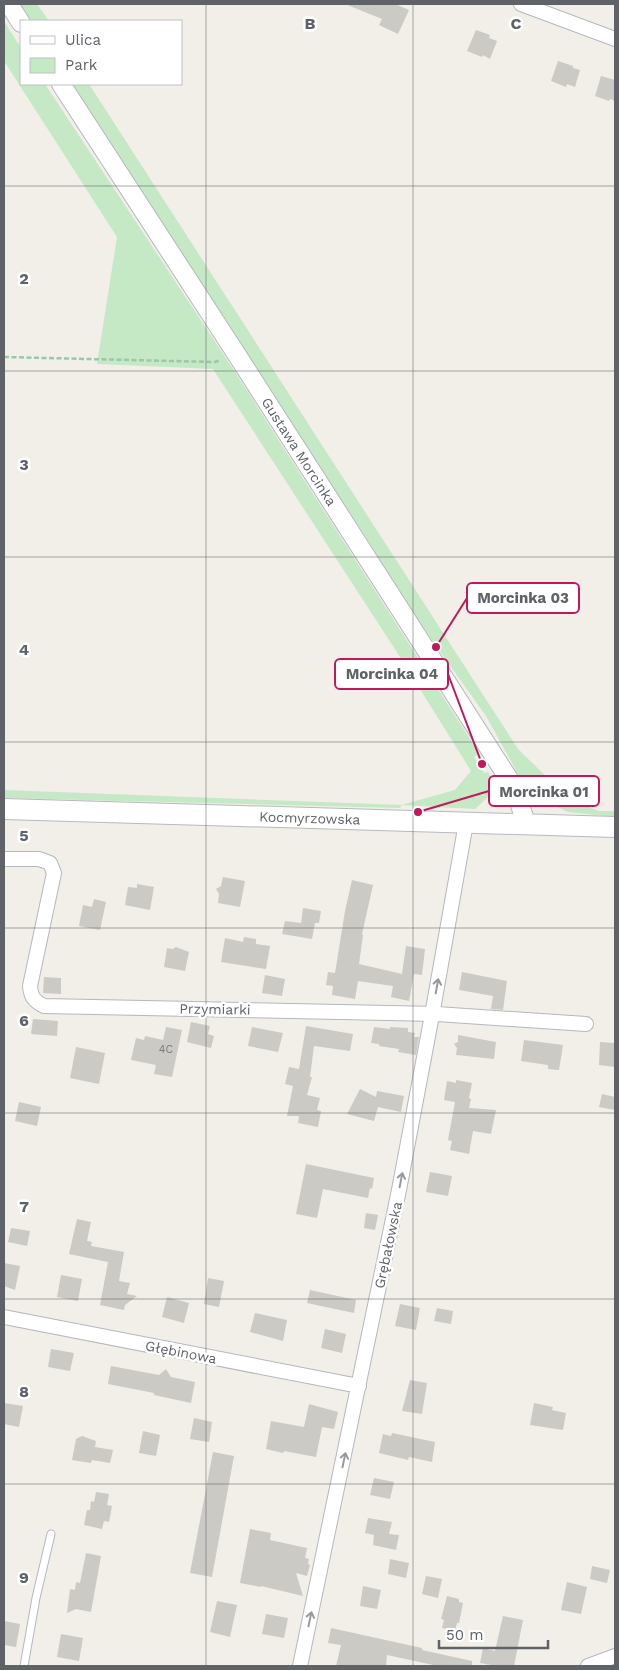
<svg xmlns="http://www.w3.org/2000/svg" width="619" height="1670" font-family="'Work Sans',sans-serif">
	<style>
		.green { fill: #c5e8c5 }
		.building { fill: #cccac5 }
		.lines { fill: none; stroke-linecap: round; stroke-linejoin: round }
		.service-casing { stroke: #b5b8bc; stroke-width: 9 }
		.minor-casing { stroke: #b5b8bc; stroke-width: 16 }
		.tertiary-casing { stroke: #b5b8bc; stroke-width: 20 }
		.secondary-casing { stroke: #b6babf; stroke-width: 22 }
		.path { stroke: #9cc7a9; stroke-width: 2.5; stroke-dasharray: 5 2.5; stroke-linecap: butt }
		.service { stroke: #fff; stroke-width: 7 }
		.minor { stroke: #fff; stroke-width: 14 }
		.tertiary { stroke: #fff; stroke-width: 18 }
		.secondary { stroke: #fff; stroke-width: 20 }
		.oneway { stroke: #979a9d }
		.grid { fill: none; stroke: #5f6368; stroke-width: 1; stroke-opacity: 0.55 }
		.labels { text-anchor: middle; stroke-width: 5; stroke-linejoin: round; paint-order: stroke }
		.number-label { font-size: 11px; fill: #7a7d7f }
		.street-label { font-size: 14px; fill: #5f6368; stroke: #fff }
		.grid-label { font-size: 16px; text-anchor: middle; font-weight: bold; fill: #5f6368; stroke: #fff; stroke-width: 5; stroke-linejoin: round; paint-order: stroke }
		.leader { fill: none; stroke: #c2185b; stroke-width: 2 }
		.callout-dot { fill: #c2185b; stroke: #fff; stroke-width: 2 }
		.callout { fill: #fff; stroke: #c2185b; stroke-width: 2 }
		.callout-label { font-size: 15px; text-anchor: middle; font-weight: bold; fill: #5f6368 }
	</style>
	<rect width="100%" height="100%" fill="#f1efe8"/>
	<path class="green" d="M19 4H37L49 21H30Z
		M4 21 21 48V84H45L235 372 479 753 474 757 484 773 488 772 497 789 475 809 402 805 400 808 4 798V790L401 805 455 790 471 771 402 660 213 369 97 364 117 237 4 61Z
		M70 84H89L518 749 565 795 598 811H615V817L568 812 541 799 518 774 486 716 419 622 367 539Z"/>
	<path class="building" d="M345 4H395L409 10 398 34 379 25 382 19Z
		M476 30 490 35 489 38 497 41 490 59 483 55 482 57 467 51Z
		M558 61 573 66V68L580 70 575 87 567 84 566 87 551 81Z
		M601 76 615 80V101L610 99 609 101 595 96Z
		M223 877 245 881 240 907 218 903 219 894 216 889 221 886Z
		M352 880 373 885 362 934 363 935 359 964 402 974 406 946 425 949 422 975 414 974 409 1001 391 997 393 986 358 981 355 999 332 995 333 986 326 985 328 972 335 973 345 911Z
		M137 884 154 887 150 910 125 905 128 887 137 888Z
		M94 899 106 902 100 930 79 926 83 905 92 907Z
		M303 908 321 911 319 923H315L312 939 282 934 285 921 301 923Z
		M244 937 256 939V944L270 946 266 969 221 962 225 938 243 942Z
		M176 947 189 952 185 971 164 967 167 948 173 949Z
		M462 972 507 981 503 1010 491 1009 493 996 459 990Z
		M265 975 285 979 282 996 262 993Z
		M44 977 61 978V994L43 993Z
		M33 1019 58 1021 57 1036 31 1034Z
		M191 1022 210 1026 208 1034 214 1036 211 1048 187 1042Z
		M306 1026 353 1034 350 1051 314 1046 310 1077H312L307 1095 320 1098 317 1110 321 1111 318 1127 298 1123 299 1116H287L293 1086 285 1084 289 1067 299 1069Z
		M166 1027 182 1030 172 1077 154 1074 156 1065 131 1060 136 1038 144 1040 145 1036 163 1040Z
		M252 1027 283 1033 278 1052 248 1046Z
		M374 1027 390 1029V1027L408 1028V1032L415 1033 414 1037H419L416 1055 398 1052 399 1049 379 1046V1044L371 1043Z
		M458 1035 496 1042 494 1059 456 1055 457 1048 454 1044 458 1042Z
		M524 1040 563 1045 559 1070 548 1069V1065L521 1061Z
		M600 1042 615 1043V1067L599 1065Z
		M76 1047 105 1053 99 1084 70 1078Z
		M456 1080 472 1083 469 1098 471 1099 469 1108 496 1110 491 1134 473 1131 469 1154 450 1150 452 1141 448 1140 455 1102 444 1100 447 1081 456 1083Z
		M360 1089 376 1097 377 1091 404 1096 401 1112 378 1107 374 1121 347 1114Z
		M602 1094 615 1097V1110L599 1107Z
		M19 1102 41 1107 37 1126 15 1121Z
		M306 1164 374 1178 372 1189 370 1188 368 1198 323 1189 317 1218 296 1214Z
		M430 1172 452 1176 448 1196 426 1192Z
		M366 1213 378 1215 375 1230 364 1228Z
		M77 1219 91 1222 87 1241 92 1242 91 1246 124 1252 119 1281 130 1283 127 1294 137 1296 125 1305 124 1310 100 1305 108 1262 69 1254Z
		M11 1228 30 1231 27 1246 8 1242Z
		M4 1263 20 1266 15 1290 4 1286Z
		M61 1275 82 1279 78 1301 57 1297Z
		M208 1278 224 1281 219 1307 204 1304Z
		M310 1290 356 1300 354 1313 307 1303Z
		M167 1297 189 1303 184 1323 162 1317Z
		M400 1304 420 1308 416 1330 395 1326Z
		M437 1308 453 1311 451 1324 434 1321Z
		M255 1313 287 1320 283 1341 250 1332Z
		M325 1329 346 1334 342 1353 321 1348Z
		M51 1349 74 1353 70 1371 48 1367Z
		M111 1366 159 1375 166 1369 171 1377 195 1382 191 1403 154 1395V1393L108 1384Z
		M410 1380 427 1383 422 1414 402 1411Z
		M4 1403 23 1406 19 1427 4 1424Z
		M534 1403 553 1407 552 1410 566 1413 563 1430 530 1425Z
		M309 1404 338 1412 334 1429 322 1427 316 1457 284 1451 283 1453 266 1449 271 1421 304 1427Z
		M194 1418 212 1422 209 1442 190 1439Z
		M143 1431 160 1435 156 1456 139 1453Z
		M392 1433 435 1442 432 1462 409 1457 408 1460 379 1453 383 1434 391 1436Z
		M82 1436 96 1441 95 1447 113 1450 110 1463 92 1460 91 1463 72 1460 76 1439Z
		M213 1452 234 1456 212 1577 190 1573Z
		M374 1478 394 1482 390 1499 370 1495Z
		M96 1492 109 1494 107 1505 112 1506 109 1522 104 1521 102 1529 84 1525 87 1510H90L91 1501 94 1502Z
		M368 1518 392 1522 389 1534 399 1535 396 1550 373 1545 374 1535 365 1533Z
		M250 1529 271 1533 270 1540 307 1548 305 1558 309 1559 308 1564 310 1565 307 1576 296 1573 303 1596 261 1586V1587L240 1583Z
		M86 1553 101 1556 91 1612 76 1609 67 1613 70 1589 75 1590 76 1582 80 1583Z
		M390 1559 409 1563 406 1578 388 1574Z
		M592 1566 610 1570 607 1583 590 1579Z
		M426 1576 442 1579 438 1598 422 1594Z
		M567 1582 587 1587 581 1614 561 1610Z
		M363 1586 381 1590 377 1609 360 1606Z
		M447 1596 459 1599V1602L463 1603 459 1623H457L455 1631 442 1628 444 1620 441 1619Z
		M217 1601 237 1605 230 1637 210 1632Z
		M266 1614 288 1618 284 1638 262 1634Z
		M503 1616 523 1620 514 1666H496L480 1663 483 1648 495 1651Z
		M4 1621 20 1624 16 1647 4 1645Z
		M331 1628 422 1648V1650L472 1661V1666H438L387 1655 386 1666H336L341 1645 328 1643Z
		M61 1634 83 1638 79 1661 57 1657Z"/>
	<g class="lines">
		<defs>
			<path id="service" d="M24 1666 36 1598 51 1534"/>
			<path id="minor" d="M521 4 615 39
				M4 859H39L50 863 54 873 30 986C31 997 34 1001 44 1006L437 1014 586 1024
				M4 1317 359 1386
				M300 1666 399 1190 432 1015 466 823
				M588 1666 615 1656"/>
			<g id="tertiary">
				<path d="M9 4 21 23"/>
				<path id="s1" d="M61 84 237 355 514 787 526 823"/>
			</g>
			<g id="secondary">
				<path id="s2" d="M4 809 615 827"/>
			</g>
		</defs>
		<use href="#service" class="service-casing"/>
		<use href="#minor" class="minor-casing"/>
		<use href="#tertiary" class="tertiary-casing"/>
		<use href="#secondary" class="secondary-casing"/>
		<path class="path" d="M4 357 215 362 221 360"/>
		<use href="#service" class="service"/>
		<use href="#minor" class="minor"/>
		<use href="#tertiary" class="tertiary"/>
		<use href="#secondary" class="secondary"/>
	</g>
	<defs><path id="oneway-shaft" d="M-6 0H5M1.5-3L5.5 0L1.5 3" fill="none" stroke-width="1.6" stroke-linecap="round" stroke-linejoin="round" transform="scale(1.25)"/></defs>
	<g class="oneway">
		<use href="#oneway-shaft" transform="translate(437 986) rotate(-80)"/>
		<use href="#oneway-shaft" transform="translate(401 1180) rotate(-79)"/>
		<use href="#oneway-shaft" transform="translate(344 1460) rotate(-78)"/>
		<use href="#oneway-shaft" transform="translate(310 1619) rotate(-78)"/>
	</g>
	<path class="grid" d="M206 4V1666M413 4V1666M4 186H615M4 371H615M4 557H615M4 742H615M4 928H615M4 1113H615M4 1299H615M4 1484H615"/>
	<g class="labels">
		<g class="number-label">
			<text x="166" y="1053">4C</text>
		</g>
		<g class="street-label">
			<text dy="5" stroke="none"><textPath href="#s1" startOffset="438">Gustawa Morcinka</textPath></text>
			<text dy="5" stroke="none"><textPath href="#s2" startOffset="306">Kocmyrzowska</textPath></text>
			<text transform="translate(215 1009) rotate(1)" y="5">Przymiarki</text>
			<text transform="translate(388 1245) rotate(-78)" y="5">Grębałowska</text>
			<text transform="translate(181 1352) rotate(11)" y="5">Głębinowa</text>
		</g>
	</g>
	<g class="grid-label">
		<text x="310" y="29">B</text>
		<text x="516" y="29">C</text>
		<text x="24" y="284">2</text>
		<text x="24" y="470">3</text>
		<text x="24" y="655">4</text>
		<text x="24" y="841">5</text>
		<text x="24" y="1026">6</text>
		<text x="24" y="1212">7</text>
		<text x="24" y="1397">8</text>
		<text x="24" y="1583">9</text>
	</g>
	<path class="leader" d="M436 647L467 598M482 764L448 674M418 812L489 791"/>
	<g class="callout-dot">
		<circle cx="436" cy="647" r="5"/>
		<circle cx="482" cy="764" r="5"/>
		<circle cx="418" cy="812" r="5"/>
	</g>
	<g class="callout">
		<rect x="467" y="583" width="112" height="30" rx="5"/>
		<rect x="335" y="659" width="113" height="30" rx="5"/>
		<rect x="489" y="776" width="110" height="30" rx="5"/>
	</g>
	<g class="callout-label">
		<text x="523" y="603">Morcinka 03</text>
		<text x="392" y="679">Morcinka 04</text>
		<text x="544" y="797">Morcinka 01</text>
	</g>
	<rect width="619" height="1670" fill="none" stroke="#5f6368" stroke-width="10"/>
	<rect x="20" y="20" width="162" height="65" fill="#ffffff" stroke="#bfc1c3"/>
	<rect x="30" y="36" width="25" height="8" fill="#ffffff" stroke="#bfc1c3"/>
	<text x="65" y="45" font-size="15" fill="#5f6368">Ulica</text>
	<rect x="30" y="58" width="25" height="15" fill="#c5e8c5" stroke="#bfc1c3"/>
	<text x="65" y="70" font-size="15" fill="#5f6368">Park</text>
	<path d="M439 1640v8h109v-8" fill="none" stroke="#5f6368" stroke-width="2.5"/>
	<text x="446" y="1640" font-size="15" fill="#5f6368" stroke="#ffffff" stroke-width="4" paint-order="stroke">50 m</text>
</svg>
